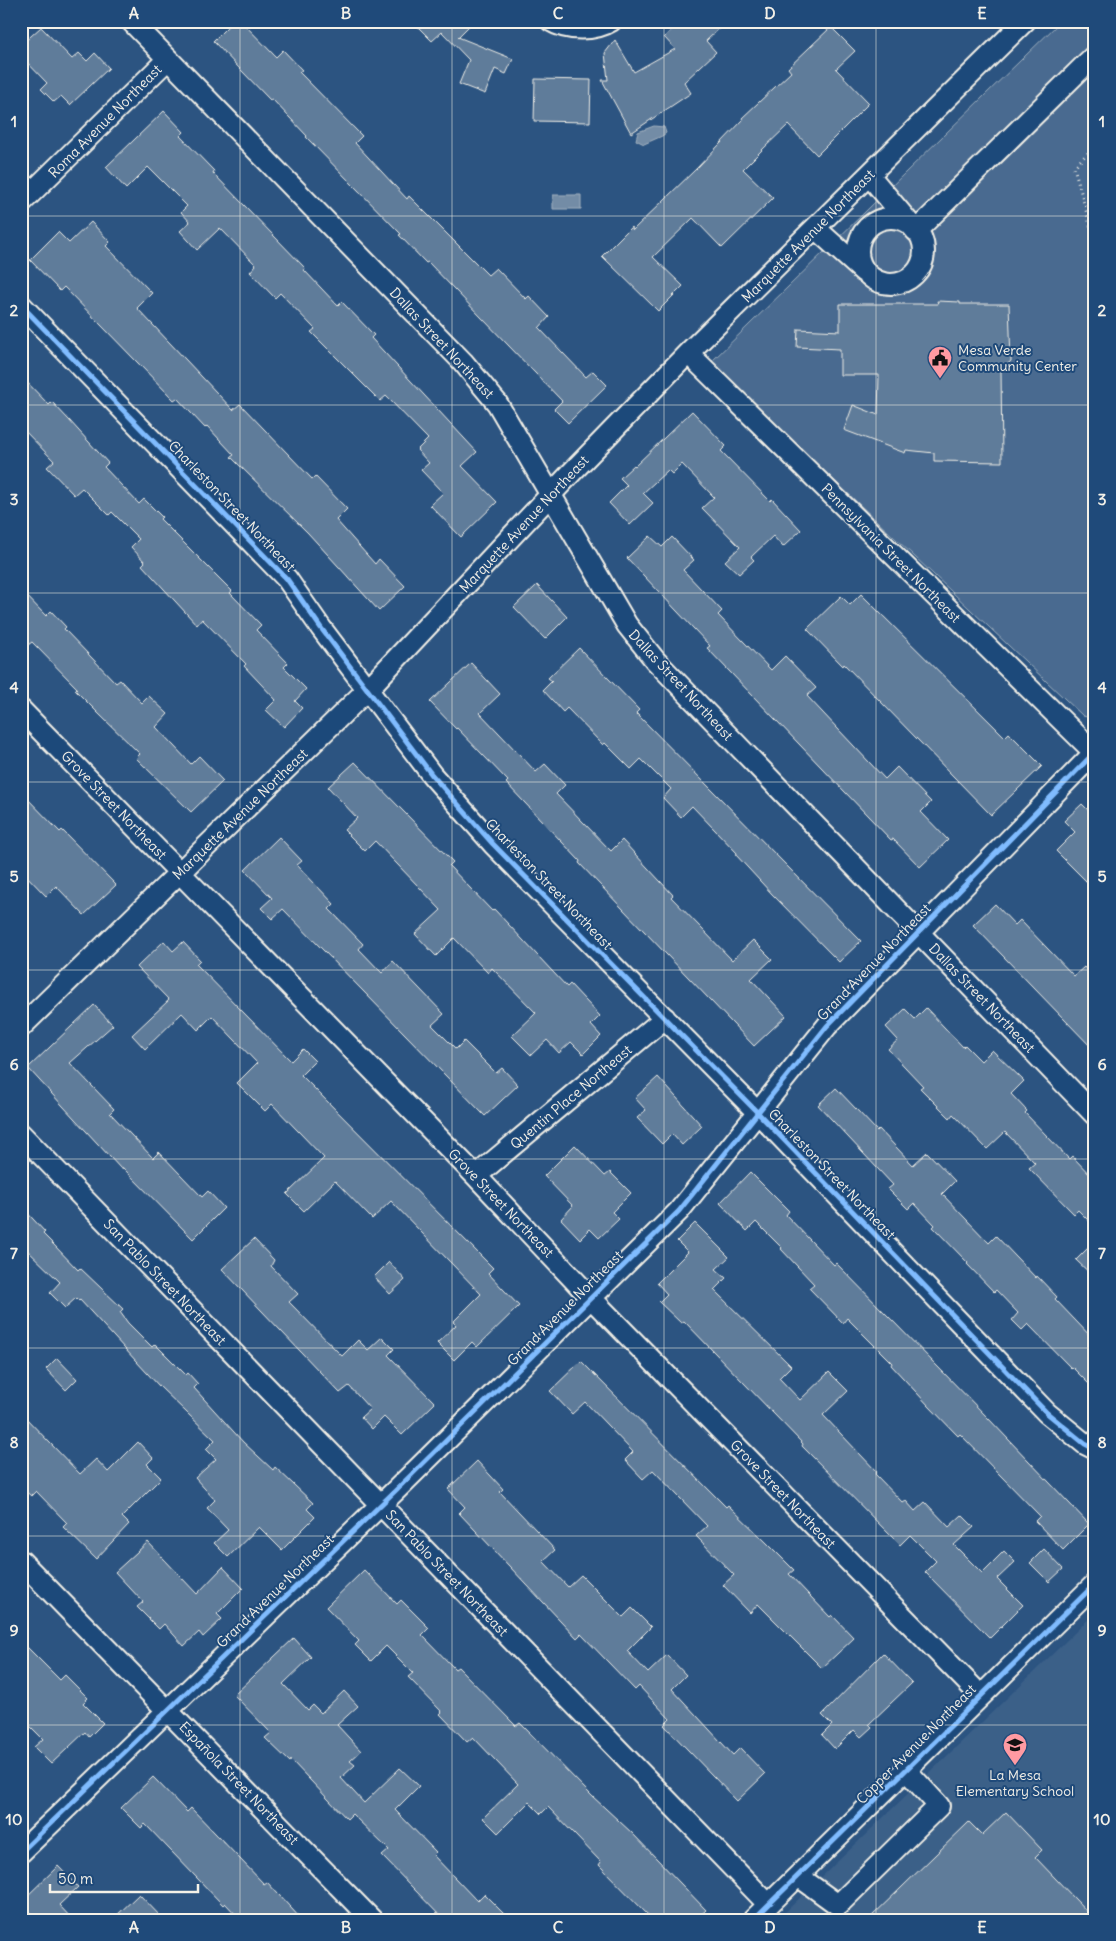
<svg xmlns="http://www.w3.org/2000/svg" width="1116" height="1941" font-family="Delius,sans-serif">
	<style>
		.built { fill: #3b6088 }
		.green { fill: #496b90; stroke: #9eaebc }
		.water { fill: #738ca6; stroke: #a7b4c0 }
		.building { fill: #5e7b9a; stroke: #f4f1e8 }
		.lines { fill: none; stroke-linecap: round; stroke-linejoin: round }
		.minor-casing { stroke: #f4f1e8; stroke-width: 24 }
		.path { stroke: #f4f1e8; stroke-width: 3; stroke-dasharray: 1 4; stroke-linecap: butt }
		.minor { stroke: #1f4a7a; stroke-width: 20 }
		.cycleway-casing { stroke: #1f4a7a; stroke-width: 8 }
		.cycleway { stroke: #80bcff; stroke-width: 5 }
		.grid { fill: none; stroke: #f4f1e8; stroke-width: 1; stroke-opacity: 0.55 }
		.labels { text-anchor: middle; stroke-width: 4; stroke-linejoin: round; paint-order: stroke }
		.street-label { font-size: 14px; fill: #f4f1e8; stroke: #1f4a7a }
		.poi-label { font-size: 14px; fill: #f4f1e8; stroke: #1f4a7a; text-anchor: start }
		.neatline { fill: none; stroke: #f4f1e8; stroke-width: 2 }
		.grid-label { font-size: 16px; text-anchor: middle; font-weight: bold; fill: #f4f1e8 }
	</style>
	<rect width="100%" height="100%" fill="#2c5481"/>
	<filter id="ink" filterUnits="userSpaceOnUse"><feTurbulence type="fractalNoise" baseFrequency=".02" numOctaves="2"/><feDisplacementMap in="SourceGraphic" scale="10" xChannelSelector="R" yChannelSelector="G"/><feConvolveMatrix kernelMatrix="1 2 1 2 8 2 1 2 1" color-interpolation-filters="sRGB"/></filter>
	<g filter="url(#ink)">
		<path class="built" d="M1095 1613V1920H777Z"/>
		<path class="green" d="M1061 21H1095V719L1083 716 710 363Z"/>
		<path class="water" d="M654 126 664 127 666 133 662 136 644 144 636 140 638 132Z
			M553 195H581V209H553Z"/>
		<path class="building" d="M233 21H241L276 57 283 50 302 70 299 72 362 136 355 143 407 199 409 196 488 275 496 268 526 299 529 296 549 317 539 328 586 377 593 371 607 385 568 423 554 409 562 401 428 262 426 263 399 235 401 234 306 137 307 136 272 99 270 100 213 41Z
			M412 21H474L458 37 513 59 506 74 495 69 485 94 459 84 469 60 442 32 432 41Z
			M681 21H727L706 41 716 52 684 82 691 93 631 133 602 80H608L605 53 615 40 634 72 675 49 664 37Z
			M41 27 72 59 79 53 87 61 95 53 109 68 70 105 61 96 54 102 41 89 47 83 21 56V45Z
			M831 27 855 51 836 69 869 103 817 155 788 125 763 149 743 169 773 198 722 248 693 218 653 257 683 286 658 311 602 256 631 227 633 230 697 168 743 120 742 118 791 72 788 68Z
			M535 79 591 80 590 122 534 121Z
			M164 111 184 132 180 136 214 171 213 173 305 268 304 270 338 306 342 302 374 335 371 338 477 452 462 466 497 502 461 537 430 505 443 493 421 470 429 463 417 450 428 439 386 396 380 401 311 332 315 329 280 293 275 298 250 272 256 265 220 228 197 250 180 231 190 222 181 212 187 206 148 167 126 189 106 167Z
			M91 222 110 242 106 246 152 293 137 308 233 410 240 404 312 479 315 476 347 509 336 520 375 564 379 559 405 586 379 611 308 533 231 457 234 455 207 426 205 428 177 398 174 400 64 287 60 291 30 260 58 232 69 243Z
			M937 301 960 302V304H1009L1011 361 1001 370 1002 462 934 461V453L906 450 905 453 844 430 853 405 878 415 879 375H840V349L797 347 798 329 840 331V304H938Z
			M21 376 49 405 52 402 69 420 108 463 104 467 139 504 144 499 162 517 160 519 232 591 230 593 261 625 256 630 288 663 284 667 306 689 295 701 302 708 284 727 266 710 276 700 244 666 246 664 202 619 197 625 142 565 145 562 131 547 139 539 112 512 109 515 82 488 74 495 47 467 54 461 21 427Z
			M692 411 726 446 721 451 770 501 772 499 801 530 783 547 773 536 751 557 754 560 739 574 725 561 740 547 702 508 714 497 682 464 672 474 668 470 643 493 653 503 630 525 609 503 627 485 620 478 634 465 635 466Z
			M650 536 662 547 672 537 694 560 683 570 722 611 718 615 771 670 785 656 816 688 807 696 885 779 897 767 931 802 921 812 948 840 920 867 893 839 891 840 707 648 710 646 627 558Z
			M537 585 567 617 545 639 514 607Z
			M21 590 46 616 51 611 66 627 64 629 116 683 120 680 142 703 149 696 168 714 156 727 191 764 199 756 223 781 191 812 136 758 140 754 98 713 75 690 77 688 32 642 28 645 21 638Z
			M861 594 1005 737 1009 733 1042 766 991 815 844 664 843 666 807 629 841 596 850 605Z
			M579 648 639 710 636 713 861 941 839 962 772 894 736 855 737 853 692 806 681 817 663 798 671 789 641 759 631 769 605 743 603 745 567 708 563 712 543 690 552 681 548 678Z
			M471 663 500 694 480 713 536 772 545 764 565 785 556 794 611 851 622 840 673 895 671 897 732 960 753 940 772 959 751 979 786 1016 754 1046 579 863 580 861 506 783 508 781 457 728 456 729 430 702Z
			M355 762 453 862 449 866 492 911 494 909 567 987 570 984 600 1016 591 1025 601 1036 583 1054 571 1042 559 1053 547 1040 531 1055 512 1036 536 1013 492 968 488 973 454 938 436 956 415 934 441 910 375 841 365 851 344 830 357 818 328 787Z
			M21 792 60 832 62 830 116 885 84 915 56 886 46 896 21 870Z
			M1082 804 1095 817V890L1056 851 1075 832 1064 821Z
			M279 837 302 861 297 865 334 904 329 909 363 944 359 949 382 973 393 961 444 1014 432 1025 456 1049 464 1041 496 1073 502 1068 518 1085 485 1116 283 909 272 919 261 908 272 898 245 870Z
			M995 904 1015 925 1020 920 1074 976 1084 967 1095 978V1051L973 925Z
			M164 941 173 951 183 942 200 960 196 964 291 1061 303 1049 315 1061 301 1075 493 1268 488 1273 519 1306 477 1347 472 1342 454 1360 437 1343 456 1325 453 1322 481 1294 391 1201 372 1219 335 1181 304 1211 287 1194 324 1158 272 1104 265 1111 237 1083 257 1063 212 1016 198 1030 182 1013 145 1049 132 1035 169 1000 137 967Z
			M94 1005 113 1025 70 1063 114 1109 110 1113 153 1158 159 1152 202 1197 208 1191 224 1208 193 1239 123 1168 121 1169 28 1068Z
			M926 1008 963 1047 965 1045 981 1061 992 1050 1024 1081 1011 1094 1027 1111 1025 1113 1069 1159 1072 1156 1095 1180V1227L1078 1210 1074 1214 1029 1168 1035 1163 1005 1132 987 1149 953 1114 950 1118 920 1088 923 1086 888 1049 898 1040 886 1027 905 1009 915 1019Z
			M658 1077 702 1126 682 1145 672 1134 662 1144 637 1118 646 1110 635 1098Z
			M836 1088 877 1131 879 1129 913 1165 927 1152 955 1181 942 1194 989 1243 996 1236 1036 1278 1037 1276 1057 1297 1055 1299 1095 1341V1390L1072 1367 1071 1368 1028 1324 1022 1330 1012 1320 1018 1313 996 1290 994 1292 967 1264 968 1263 933 1227 935 1225 914 1203 908 1209 888 1189 893 1185 818 1105Z
			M575 1145 605 1176 610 1172 631 1193 612 1212 619 1219 599 1238 590 1229 580 1239 561 1219 573 1206 544 1176Z
			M750 1172 789 1211 786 1215 834 1265 836 1263 988 1418 1089 1524 1063 1550 1035 1521 1040 1516 960 1434 958 1436 929 1406 891 1365 892 1363 847 1318 843 1323 809 1288 814 1284 781 1249 782 1248 756 1222 747 1231 720 1203Z
			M21 1206 45 1232 43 1234 54 1245 78 1270 80 1268 123 1309 120 1312 128 1323 152 1347 155 1344 186 1375 188 1373 198 1384 194 1388 243 1442 273 1470 275 1467 313 1503 307 1509 315 1517 282 1550 259 1527 228 1557 214 1543 228 1530 207 1508 215 1500 195 1478 216 1459 206 1449 215 1440 159 1386 80 1300 79 1301 76 1298 65 1308 50 1293 60 1282 21 1244Z
			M695 1223 729 1257 716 1269 726 1278 714 1290 791 1366 779 1378 800 1400 829 1372 848 1391 823 1415 877 1472 875 1474 903 1503 906 1501 915 1511 925 1502 949 1527 962 1515 974 1527 954 1545 982 1573 1004 1551 1015 1562 997 1579 1023 1605 990 1638 925 1572 936 1561 910 1535 900 1545 802 1446 803 1444 684 1321 681 1323 659 1302 667 1294 657 1283 688 1252 677 1241Z
			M254 1239 274 1260 271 1266 298 1294 289 1302 342 1356 358 1340 368 1350 382 1337 394 1349 388 1355 435 1403 402 1435 384 1417 372 1429 361 1417 370 1409 349 1386 340 1393 222 1269Z
			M1095 1241V1278L1076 1260Z
			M389 1262 405 1280 390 1294 374 1277Z
			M57 1358 77 1379 66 1390 46 1369Z
			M581 1361 726 1507 728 1505 767 1543 794 1570 789 1574 830 1617 832 1615 854 1638 822 1668 758 1604 750 1613 723 1585 734 1575 696 1536 707 1526 653 1470 643 1479 625 1460 633 1452 585 1402 572 1414 550 1391Z
			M21 1413 80 1474 96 1459 108 1472 138 1442 153 1458 147 1464 161 1478 122 1517 129 1524 96 1559 63 1527 67 1523 36 1491 31 1496 21 1487Z
			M477 1461 503 1489 500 1492 555 1550 543 1561 568 1587 581 1575 623 1617 632 1608 651 1627 627 1651 648 1673 667 1655 686 1675 672 1689 733 1755 740 1748 765 1774 737 1801 664 1725 670 1719 639 1686 635 1690 581 1634 577 1638 459 1513 465 1507 448 1489Z
			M148 1542 197 1594 223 1567 243 1588 217 1614 222 1619 203 1637 199 1632 184 1646 164 1624 159 1629 137 1607 143 1602 115 1572Z
			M1044 1549 1063 1569 1049 1582 1030 1563Z
			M364 1570 397 1604 401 1600 429 1628 422 1635 455 1669 458 1667 516 1726 520 1723 592 1796 632 1833 706 1910 695 1920H653L599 1865 601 1862 548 1807 541 1814 529 1802 498 1833 483 1818 518 1784 473 1737 467 1742 440 1714 442 1712 408 1677 413 1673 386 1646 371 1661 355 1645 359 1641 326 1607Z
			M294 1638 311 1657 283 1684 308 1710 313 1705 321 1713 344 1691 358 1706 337 1725 361 1751 350 1761 355 1765 341 1778 364 1803 400 1768 419 1786 395 1810 436 1852 433 1855 477 1901 484 1894 510 1920H444L382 1856 389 1850 352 1814 347 1819 291 1760 290 1762 265 1738 271 1733 234 1695Z
			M21 1641 60 1680 65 1675 88 1698 83 1703 103 1723 89 1737 85 1732 51 1764 34 1747 43 1739 21 1717Z
			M883 1653 912 1683 869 1724 872 1727 861 1737 854 1730 835 1749 822 1735 832 1725 822 1715Z
			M153 1777 187 1812 191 1808 264 1884 267 1882 302 1920H241L225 1903 223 1905 145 1824 141 1828 121 1808Z
			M1006 1812 1042 1850 1035 1857 1095 1920H868L969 1822 982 1835Z
			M58 1866 78 1887 59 1905 73 1920H38L21 1902Z
			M139 1894 164 1920H112Z"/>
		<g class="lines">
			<defs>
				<path id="minor" d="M131 21 463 362 497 403 627 625 655 660 1095 1115
					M551 21C567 31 595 31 611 21
					M869 175 916 231 1095 55
					M21 203 168 59
					M858 251a33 33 0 1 1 66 0a33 33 0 1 1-66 0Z
					M815 228 864 272
					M21 305 287 579 321 628 432 775 493 844 758 1113 1047 1413 1085 1444 1095 1449
					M688 353 1095 753
					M21 710 476 1176 591 1298 981 1696
					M21 1027 368 689 571 473 688 353 1025 21
					M21 1134 768 1904
					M476 1176 665 1018
					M21 1561 372 1920
					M21 1852 395 1491 679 1211 827 1026 1095 752
					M798 1876 838 1905 939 1806 906 1770
					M753 1920 1095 1584"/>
			</defs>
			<use href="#minor" class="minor-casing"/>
			<path class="path" d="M1095 146 1074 167 1095 243"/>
			<use href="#minor" class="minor"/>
			<defs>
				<path id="cycleway" d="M21 305 287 579 321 628 432 775 493 844 758 1113 1047 1413 1085 1444 1095 1449
					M21 1852 395 1491 679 1211 827 1026 1095 752
					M753 1920 1095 1584"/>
			</defs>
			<use href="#cycleway" class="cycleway-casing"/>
			<use href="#cycleway" class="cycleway"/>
		</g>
	</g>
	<path class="grid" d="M240 21V1920M452 21V1920M664 21V1920M876 21V1920M21 216H1095M21 405H1095M21 593H1095M21 782H1095M21 970H1095M21 1159H1095M21 1348H1095M21 1536H1095M21 1725H1095"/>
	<defs>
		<symbol id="civic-pin" viewBox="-11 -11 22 30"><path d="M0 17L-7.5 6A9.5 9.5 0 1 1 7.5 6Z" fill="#ff9aa2" stroke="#1f4a7a"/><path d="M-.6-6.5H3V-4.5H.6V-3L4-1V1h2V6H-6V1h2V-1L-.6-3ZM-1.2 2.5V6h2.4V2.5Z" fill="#111"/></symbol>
		<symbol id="school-pin" viewBox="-11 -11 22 30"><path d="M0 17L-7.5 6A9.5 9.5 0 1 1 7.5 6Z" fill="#ff9aa2" stroke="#1f4a7a"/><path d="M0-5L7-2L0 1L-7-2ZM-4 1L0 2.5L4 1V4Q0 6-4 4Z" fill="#111"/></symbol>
	</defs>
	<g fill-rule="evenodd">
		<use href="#civic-pin" x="926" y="344" width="28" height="38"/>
		<use href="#school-pin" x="1001" y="1731" width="28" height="38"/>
	</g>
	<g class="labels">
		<g class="street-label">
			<text transform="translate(105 121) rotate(-45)" y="5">Roma Avenue Northeast</text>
			<text transform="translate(808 236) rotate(-45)" y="5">Marquette Avenue Northeast</text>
			<text transform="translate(442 343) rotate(47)" y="5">Dallas Street Northeast</text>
			<text transform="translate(232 506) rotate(46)" y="5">Charleston Street Northeast</text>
			<text transform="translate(524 524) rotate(-47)" y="5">Marquette Avenue Northeast</text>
			<text transform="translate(891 553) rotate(45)" y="5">Pennsylvania Street Northeast</text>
			<text transform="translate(681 685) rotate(47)" y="5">Dallas Street Northeast</text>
			<text transform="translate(114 805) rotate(46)" y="5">Grove Street Northeast</text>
			<text transform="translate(240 814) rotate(-44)" y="5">Marquette Avenue Northeast</text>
			<text transform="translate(549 884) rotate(46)" y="5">Charleston Street Northeast</text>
			<text transform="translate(874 962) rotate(-46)" y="5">Grand Avenue Northeast</text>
			<text transform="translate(982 998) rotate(46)" y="5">Dallas Street Northeast</text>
			<text transform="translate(571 1097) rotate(-40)" y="5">Quentin Place Northeast</text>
			<text transform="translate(832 1174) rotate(46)" y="5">Charleston Street Northeast</text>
			<text transform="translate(501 1203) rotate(46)" y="5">Grove Street Northeast</text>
			<text transform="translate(165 1282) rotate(46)" y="5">San Pablo Street Northeast</text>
			<text transform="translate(565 1308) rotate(-45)" y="5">Grand Avenue Northeast</text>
			<text transform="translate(783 1494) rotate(46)" y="5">Grove Street Northeast</text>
			<text transform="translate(447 1573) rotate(46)" y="5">San Pablo Street Northeast</text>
			<text transform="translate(275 1591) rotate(-44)" y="5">Grand Avenue Northeast</text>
			<text transform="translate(916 1744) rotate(-45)" y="5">Copper Avenue Northeast</text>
			<text transform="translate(239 1783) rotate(46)" y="5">Española Street Northeast</text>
		</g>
		<g class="poi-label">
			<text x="958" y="355">Mesa Verde<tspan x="958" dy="16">Community Center</tspan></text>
			<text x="1015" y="1780" text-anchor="middle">La Mesa<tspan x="1015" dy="16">Elementary School</tspan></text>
		</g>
	</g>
	<rect width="1116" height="1941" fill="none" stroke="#1f4a7a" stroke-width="55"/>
	<path d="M50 1884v8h148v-8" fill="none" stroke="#f4f1e8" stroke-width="2.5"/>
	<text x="58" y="1884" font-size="15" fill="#f4f1e8" stroke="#1f4a7a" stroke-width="4" paint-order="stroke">50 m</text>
	<rect x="28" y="28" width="1060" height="1886" class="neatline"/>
	<g class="grid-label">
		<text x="134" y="19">A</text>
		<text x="346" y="19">B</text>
		<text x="558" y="19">C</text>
		<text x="770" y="19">D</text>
		<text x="982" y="19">E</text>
		<text x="14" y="127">1</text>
		<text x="1102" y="127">1</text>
		<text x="14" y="316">2</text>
		<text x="1102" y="316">2</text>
		<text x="14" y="505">3</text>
		<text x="1102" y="505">3</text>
		<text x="14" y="693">4</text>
		<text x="1102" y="693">4</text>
		<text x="14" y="882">5</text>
		<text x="1102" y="882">5</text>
		<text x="14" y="1070">6</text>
		<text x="1102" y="1070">6</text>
		<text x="14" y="1259">7</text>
		<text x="1102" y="1259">7</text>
		<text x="14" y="1448">8</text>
		<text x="1102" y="1448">8</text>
		<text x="14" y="1636">9</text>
		<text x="1102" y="1636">9</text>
		<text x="14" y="1825">10</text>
		<text x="1102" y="1825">10</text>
		<text x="134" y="1933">A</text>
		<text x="346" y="1933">B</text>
		<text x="558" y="1933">C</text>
		<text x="770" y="1933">D</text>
		<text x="982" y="1933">E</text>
	</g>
</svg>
